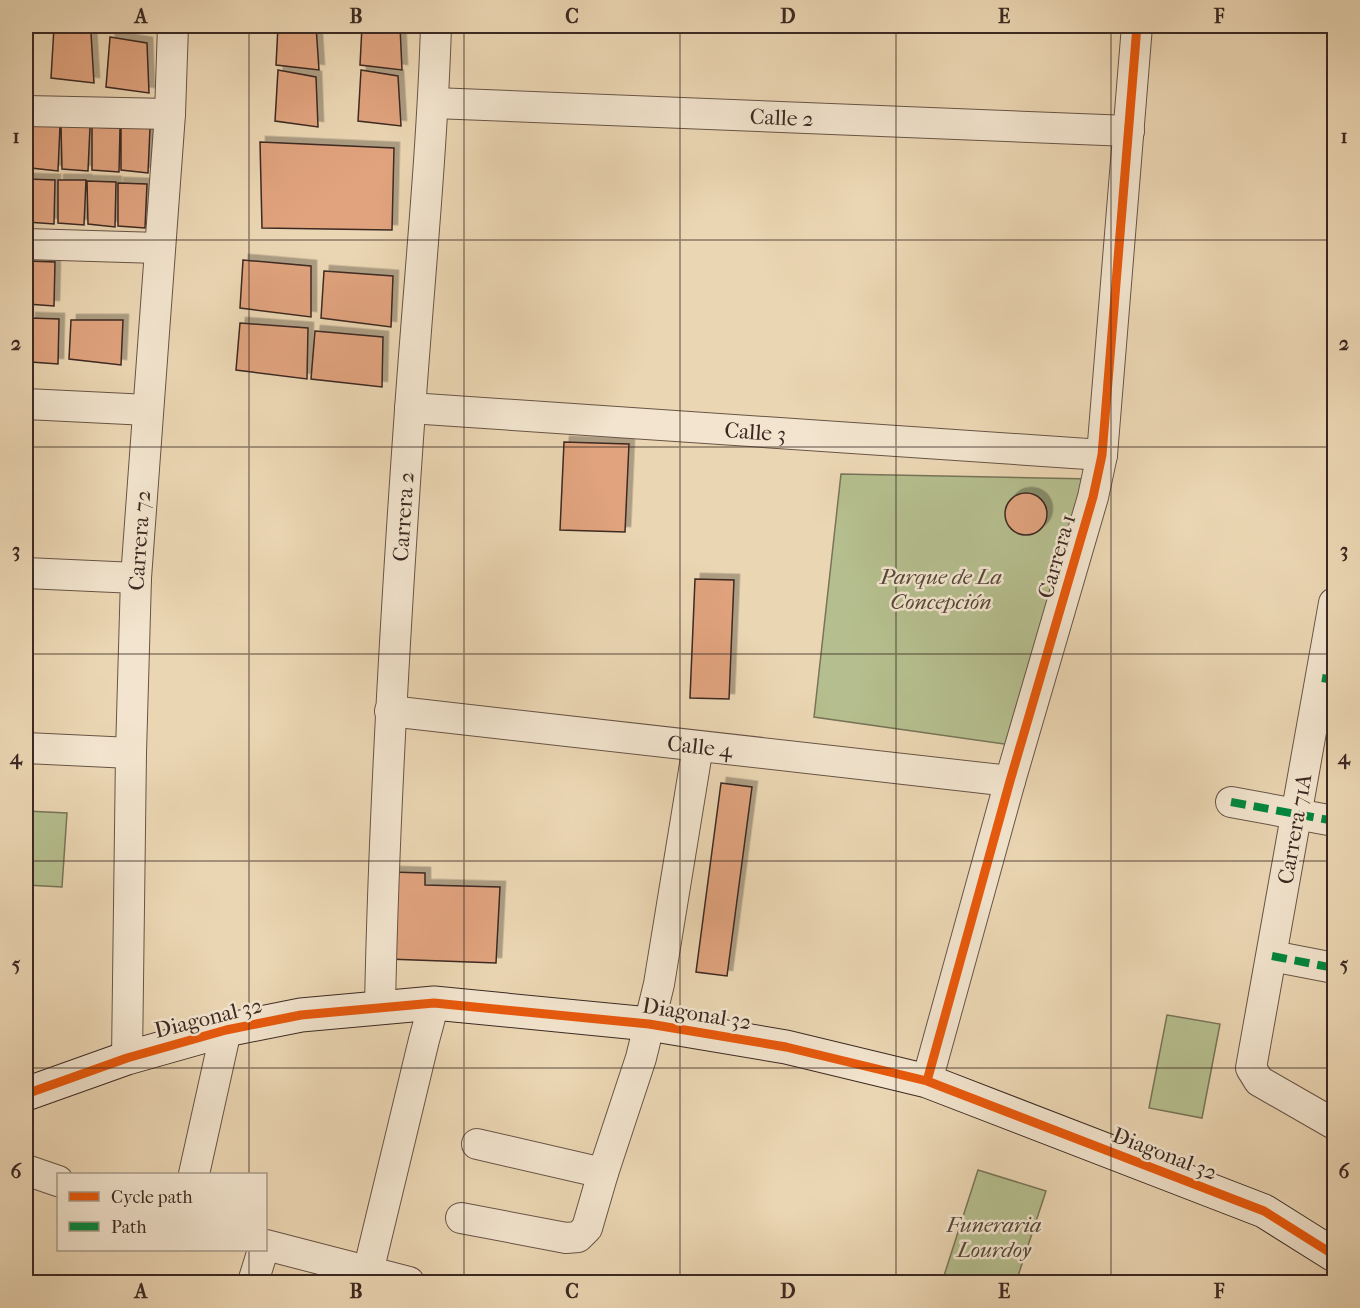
<svg xmlns="http://www.w3.org/2000/svg" width="1360" height="1308" font-family="'IM FELL French Canon',serif">
	<style>
		.green { fill: #b5be8e; stroke: #787458; stroke-width: 1.5 }
		.building { fill: #e0a37e; stroke: #3c2922; stroke-width: 1.5; filter: url(#shadow) }
		.lines { fill: none; stroke-linecap: round; stroke-linejoin: round }
		.street-casing { stroke: #685446; stroke-width: 32 }
		.secondary-casing { stroke: #3c2922; stroke-width: 35 }
		.street { stroke: #f2e4ce; stroke-width: 30 }
		.secondary { stroke: #f2e4ce; stroke-width: 33 }
		.quiet { stroke: #00873e; stroke-width: 8; stroke-dasharray: 15 8; stroke-linecap: butt }
		.cycleway-casing { stroke: #f2e4ce; stroke-width: 13 }
		.cycleway { stroke: #e8590c; stroke-width: 9 }
		.grid { fill: none; stroke: #3c2922; stroke-width: 1.5; stroke-opacity: 0.55 }
		.labels { text-anchor: middle; stroke-width: 5; stroke-linejoin: round; paint-order: stroke }
		.street-label { font-size: 22px; fill: #3c2922; stroke: #f2e4ce }
		.park-label { font-size: 22px; font-style: italic; fill: #544738; stroke: #f2e4ce }
		.neatline { fill: none; stroke: #3c2922; stroke-width: 2 }
		.grid-label { font-size: 20px; text-anchor: middle; font-weight: bold; fill: #3c2922 }
	</style>
	<defs>
		<filter id="shadow"><feDropShadow dx="5.5" dy="-5.5" stdDeviation="0" flood-color="#0004"/></filter>
	</defs>
	<rect width="100%" height="100%" fill="#ebd6b3"/>
	<filter id="stains"><feTurbulence type="fractalNoise" baseFrequency=".00333" numOctaves="4"/><feColorMatrix values="0 0 0 0 .2 0 0 0 0 .09 0 0 0 0 .02 0 0 0 .5 -.17"/></filter>
	<radialGradient id="worn" r=".72"><stop offset=".6" stop-color="#630" stop-opacity="0"/><stop offset="1" stop-color="#630" stop-opacity=".3"/></radialGradient>
	<path class="green" d="M841 474 1092 479 1011 745 814 717Z
		M26 811 67 813 62 887 26 885Z
		M1167 1015 1220 1024 1202 1118 1149 1108Z
		M978 1170 1046 1191 1016 1282H942Z"/>
	<path class="building" d="M105 26H147L148 33 105 28Z
		M278 26H316L319 70 276 65Z
		M362 26H400L402 70 360 65Z
		M54 27 91 33 94 83 51 78Z
		M110 37 147 43 149 93 106 87Z
		M278 70 316 77 318 127 275 121Z
		M361 70 398 76 401 126 358 121Z
		M26 124H28L27 168H26Z
		M32 125 60 126 58 171 31 168Z
		M61 126 90 127 88 171 62 169Z
		M92 127 120 128 119 172 92 170Z
		M121 128H150L148 173 121 170Z
		M260 142 394 148 392 230 262 228Z
		M27 179 55 180 54 224 27 222Z
		M58 180H86L84 225 58 223Z
		M87 181 116 182 115 227 88 224Z
		M118 183 147 184 145 228 118 226Z
		M243 260 311 266V317L240 308Z
		M27 261 55 262 54 306 27 304Z
		M324 271 393 276 391 327 321 318Z
		M30 318 59 319 58 364 31 362Z
		M71 320H123L121 365 69 359Z
		M240 323 308 328 307 379 236 370Z
		M315 331 383 337 382 387 311 379Z
		M564 442 629 444 625 532 560 530Z
		M1005 514a21 21 0 1 1 42 0a21 21 0 1 1-42 0Z
		M695 579 734 580 729 699 690 698Z
		M721 783 752 787 727 976 696 972Z
		M391 872 425 873V885L500 887 496 963 388 959Z"/>
	<g class="lines">
		<defs>
			<g id="street">
				<path id="s1" d="M434 103 1129 131"/>
				<path d="M26 111 170 114"/>
				<path d="M26 244 159 248"/>
				<path d="M26 404 148 410"/>
				<path id="s2" d="M410 408 1102 455"/>
				<path d="M26 573 136 578"/>
				<path d="M1334 603 1251 1068 1259 1081 1334 1124"/>
				<path id="s3" d="M390 711 1010 781"/>
				<path d="M26 748 131 753"/>
				<path d="M1231 802 1334 821"/>
				<path d="M1272 956 1334 968"/>
				<path id="s4" d="M380 1006C384 807 396 608 410 410 419 282 432 154 436 26"/>
				<path id="s5" d="M127 1058 131 753 136 578 170 114 173 26"/>
				<path d="M927 1081 1010 781 1093 497 1102 455 1137 26"/>
				<path d="M477 1144 603 1173 641 1058 659 984 698 746"/>
				<path d="M26 1170 58 1181"/>
				<path d="M194 1174 226 1030"/>
				<path d="M461 1218 566 1238 578 1237 587 1228 603 1173"/>
				<path d="M266 1245 409 1282"/>
				<path d="M368 1272 424 1040 434 1003"/>
				<path d="M253 1282 263 1250"/>
			</g>
			<path id="secondary" d="M26 1094 127 1058 226 1030 301 1015 434 1003 649 1024 786 1047 927 1081 1264 1211 1334 1255"/>
		</defs>
		<use href="#street" class="street-casing"/>
		<use href="#secondary" class="secondary-casing"/>
		<use href="#street" class="street"/>
		<use href="#secondary" class="secondary"/>
		<path class="quiet" d="M1322 678 1334 680
			M1231 802 1334 821
			M1272 956 1334 968"/>
		<defs>
			<path id="cycleway" d="M927 1081 1010 781 1093 497 1102 455 1137 26
				M26 1094 127 1058 226 1030 301 1015 434 1003 649 1024 786 1047 927 1081 1264 1211 1334 1255"/>
		</defs>
		<use href="#cycleway" class="cycleway-casing"/>
		<use href="#cycleway" class="cycleway"/>
	</g>
	<path class="grid" d="M249 26V1174M464 26V1282M680 26V1282M896 26V1282M1111 26V1282M26 240H1334M26 447H1334M26 654H1334M26 861H1334M26 1068H1334M249 1250V1282"/>
	<g class="labels">
		<g class="street-label">
			<text dy="8" stroke="none"><textPath href="#s1" startOffset="348">Calle 2</textPath></text>
			<text dy="8" stroke="none"><textPath href="#s2" startOffset="346">Calle 3</textPath></text>
			<text dy="8" stroke="none"><textPath href="#s4" startOffset="490">Carrera 2</textPath></text>
			<text dy="8" stroke="none"><textPath href="#s5" startOffset="518">Carrera 72</textPath></text>
			<text transform="translate(1056 556) rotate(-74)" y="8">Carrera 1</text>
			<text dy="8" stroke="none"><textPath href="#s3" startOffset="312">Calle 4</textPath></text>
			<text transform="translate(1294 829) rotate(-80)" y="8">Carrera 71A</text>
			<text transform="translate(697 1013) rotate(9)" y="8">Diagonal 32</text>
			<text transform="translate(208 1017) rotate(-14)" y="8">Diagonal 32</text>
			<text transform="translate(1165 1153) rotate(21)" y="8">Diagonal 32</text>
		</g>
		<g class="park-label">
			<text x="941" y="584">Parque de La<tspan x="941" dy="25">Concepción</tspan></text>
			<text x="994" y="1232">Funeraria<tspan x="994" dy="25">Lourdoy</tspan></text>
		</g>
	</g>
	<rect width="1360" height="1308" fill="none" stroke="#ebd6b3" stroke-width="66"/>
	<rect x="57" y="1173" width="210" height="78" fill="#f2e4ce" stroke="#a99989" stroke-width="1.5"/>
	<rect x="69" y="1192" width="30" height="9" fill="#e8590c" stroke="#a99989" stroke-width="1.5"/>
	<text x="111" y="1203" font-size="18" fill="#3c2922">Cycle path</text>
	<rect x="69" y="1222" width="30" height="9" fill="#00873e" stroke="#a99989" stroke-width="1.5"/>
	<text x="111" y="1233" font-size="18" fill="#3c2922">Path</text>
	<rect x="33" y="33" width="1294" height="1242" class="neatline"/>
	<g class="grid-label">
		<text x="141" y="23">A</text>
		<text x="356" y="23">B</text>
		<text x="572" y="23">C</text>
		<text x="788" y="23">D</text>
		<text x="1004" y="23">E</text>
		<text x="1219" y="23">F</text>
		<text x="16" y="143">1</text>
		<text x="1344" y="143">1</text>
		<text x="16" y="350">2</text>
		<text x="1344" y="350">2</text>
		<text x="16" y="557">3</text>
		<text x="1344" y="557">3</text>
		<text x="16" y="764">4</text>
		<text x="1344" y="764">4</text>
		<text x="16" y="971">5</text>
		<text x="1344" y="971">5</text>
		<text x="16" y="1178">6</text>
		<text x="1344" y="1178">6</text>
		<text x="141" y="1298">A</text>
		<text x="356" y="1298">B</text>
		<text x="572" y="1298">C</text>
		<text x="788" y="1298">D</text>
		<text x="1004" y="1298">E</text>
		<text x="1219" y="1298">F</text>
	</g>
	<rect width="100%" height="100%" filter="url(#stains)"/>
	<rect width="100%" height="100%" fill="url(#worn)"/>
</svg>
